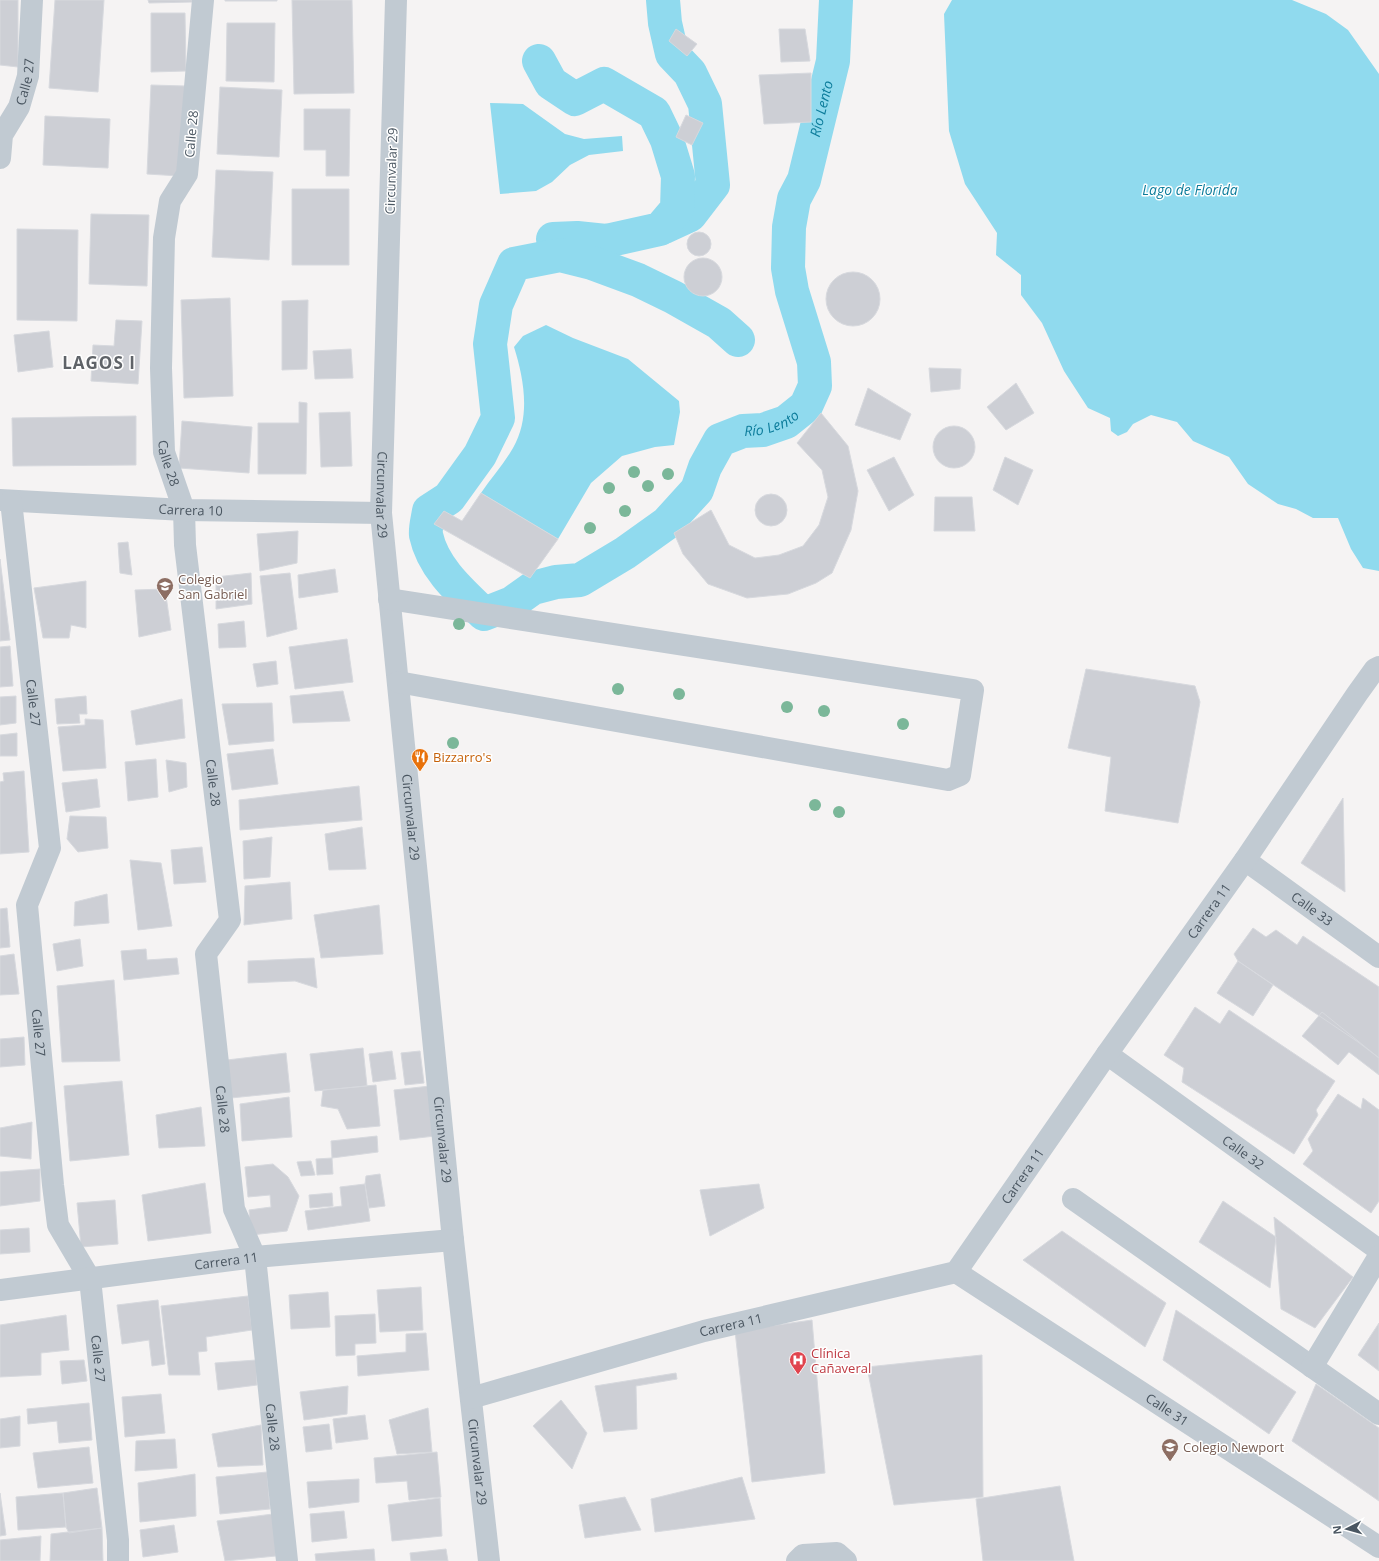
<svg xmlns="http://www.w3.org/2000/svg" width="1379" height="1561" font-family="'Open Sans',sans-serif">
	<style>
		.water { fill: #90daee }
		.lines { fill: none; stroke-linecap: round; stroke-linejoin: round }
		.canal { stroke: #90daee; stroke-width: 34 }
		.building { fill: #cdcfd5; stroke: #d7d9de }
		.minor { stroke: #c1cad2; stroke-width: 22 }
		.tree { fill: #7bb799 }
		.labels { text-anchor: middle; stroke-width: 3; stroke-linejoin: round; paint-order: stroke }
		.street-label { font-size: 13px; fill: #4a5661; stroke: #fff }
		.education-label { font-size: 13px; fill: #785e54; stroke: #fff; text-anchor: start }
		.food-label { font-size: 13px; fill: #c56008; stroke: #fff; text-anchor: start }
		.health-label { font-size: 13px; fill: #be3a42; stroke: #fff; text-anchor: start }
		.water-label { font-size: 14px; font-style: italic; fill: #0c7c9b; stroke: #fff }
		.district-label { font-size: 17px; font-weight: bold; letter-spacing: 1px; fill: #5f6368; stroke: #fff }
	</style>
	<rect width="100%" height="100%" fill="#f5f3f3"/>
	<path class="water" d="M952 0H1292L1326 14 1348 30 1379 74V571L1363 568 1351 549 1338 518H1313L1296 509 1278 504 1248 484 1229 457 1193 441 1177 422 1151 415 1133 424 1127 432 1118 436 1111 431 1110 418 1088 408 1075 388 1064 371 1042 323 1021 295V275L996 255 997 233 965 184 949 131 944 14Z
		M490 103 523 104 565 134 584 139 622 136 623 151 589 155 570 165 552 182 536 191 500 194Z
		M546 325 573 338 628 359 679 401 680 412 674 445 655 447 622 456 591 483 558 539 481 493C491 478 504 464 513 448 531 417 524 379 514 347L523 336Z"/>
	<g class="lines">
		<g class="canal">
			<path d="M663 0 665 23 672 54 690 73 705 104 713 185 690 215 664 227"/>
			<path d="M539 61 551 83 575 99 604 84 654 113 667 140 678 176 677 209 660 229 606 241 577 238 553 239"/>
			<path id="s1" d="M738 340 719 323 673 297 638 280 592 263 560 255 514 264 496 305 490 344 498 418 480 455 449 498 429 511C428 518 425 528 426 535 433 568 461 592 484 614L512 603 533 588 556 582 580 580 625 553 667 523 697 490 705 467 720 440 743 431 763 430 786 422 806 406 815 386 814 362 792 291 788 268 789 227 794 199 804 180 833 61 836 0"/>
		</g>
	</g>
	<path class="building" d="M0 0H18V67L0 65Z
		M55 0H104L98 92 49 88Z
		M148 0H192V2L149 3Z
		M225 0H277V1H225Z
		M292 0H352L354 93 294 94Z
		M151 13H185L186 71 151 72Z
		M227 23H275L274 82 226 81Z
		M676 29 697 44 687 56 669 41Z
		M779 29H805L810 61 781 62Z
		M811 73V122L764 124 759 75Z
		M151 85 185 86 180 176 147 174Z
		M220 87 282 90 279 157 217 154Z
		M304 109H350L349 176H326V150H304Z
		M686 115 703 123 692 145 676 137Z
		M45 116 110 119 108 168 43 165Z
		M216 170 273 172 269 260 212 257Z
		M292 189H349V265H292Z
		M91 214 149 215 147 286 89 284Z
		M17 229 78 230 77 321 17 320Z
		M687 244a12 12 0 1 1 24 0a12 12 0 1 1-24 0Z
		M684 277a19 19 0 1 1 38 0a19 19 0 1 1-38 0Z
		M826 299a27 27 0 1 1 54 0a27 27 0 1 1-54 0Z
		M230 298 233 396 184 398 181 300Z
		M308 300 307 369 282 370V301Z
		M116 320 142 321 138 384 91 381 93 345 114 346Z
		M49 331 53 367 18 372 14 335Z
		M351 349 353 378 315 379 313 351Z
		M929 368 961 369 960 389 931 392Z
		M1016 383 1034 413 1006 430 987 407Z
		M868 388 911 414 900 440 855 425Z
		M299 402 307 403 306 474H258V423H299Z
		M350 412 352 466 321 467 319 413Z
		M821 413 848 446 858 491 851 530 832 573 816 583 788 594 747 598 708 584 683 554 674 533 711 510 729 545 755 558 779 555 803 546 819 525 828 497 822 470 797 443Z
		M136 416V465L13 466 12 418Z
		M182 421 252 427 249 473 179 468Z
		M933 447a21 21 0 1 1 42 0a21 21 0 1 1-42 0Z
		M894 457 914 495 889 511 867 470Z
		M1005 457 1033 470 1018 505 993 490Z
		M481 493 558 539 530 578 434 524 444 511 462 521Z
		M755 510a16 16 0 1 1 32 0a16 16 0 1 1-32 0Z
		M935 497H972L975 531H934Z
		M298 531 297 563 260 571 257 534Z
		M128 542 132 575 120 573 118 543Z
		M0 559 10 640 0 641Z
		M335 569 338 592 299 598 298 575Z
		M251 573 252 604 216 609V577Z
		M290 573 297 629 267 637 260 576Z
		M86 581V628L71 625 69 638H43L34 588Z
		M165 589 171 630 139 637 135 590Z
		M244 621 246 647 219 648 218 624Z
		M347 639 353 682 295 689 289 647Z
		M10 646 13 686 0 687V647Z
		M276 661 278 684 257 687 253 664Z
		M1086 669 1195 686 1200 702 1178 823 1105 811 1111 757 1068 748Z
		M343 691 350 721 293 723 290 696Z
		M16 696V723L0 725V697Z
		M86 696 87 714H79L80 723 57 724 55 699Z
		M182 699 185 738 136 745 131 711Z
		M272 703 274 741 229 745 222 704Z
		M85 719 103 720 106 768 63 771 58 727 85 725Z
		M17 733V756H0V735Z
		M273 749 278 784 232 790 227 754Z
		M156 759 158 797 128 801 125 762Z
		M166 760 186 763 187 787 169 792Z
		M24 771 29 852 0 854V782L4 781 3 773Z
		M97 779 100 807 66 812 62 783Z
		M359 786 362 820 240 830 239 800Z
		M1343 798 1345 892 1301 863Z
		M70 816 106 817 108 848 78 852 67 839Z
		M362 827 366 869 329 870 325 834Z
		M272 837 270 877 244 879 243 841Z
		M202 847 206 882 174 884 171 850Z
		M130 860 161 863 172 926 138 930Z
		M290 882 292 919 244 925 245 886Z
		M107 894 109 923 74 926 75 902Z
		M379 905 383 954 321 958 314 915Z
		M7 908 10 947 0 948V909Z
		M1253 928 1266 937 1276 930 1297 945 1303 936 1379 987V1058L1358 1042 1238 961 1234 954Z
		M80 939 83 966 57 971 53 944Z
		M146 949 147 960 177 958 179 974 124 980 121 951Z
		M14 954 19 994 0 995V956Z
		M314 958 317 988 295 981 248 983V961Z
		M1238 961 1273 985 1253 1016 1217 993Z
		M114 980 120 1061 62 1062 57 986Z
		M1195 1007 1220 1024 1229 1010 1335 1081 1316 1110 1318 1115 1294 1154 1182 1082 1184 1068 1164 1055Z
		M1322 1012 1379 1058V1075L1349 1052 1338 1065 1302 1036Z
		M24 1037 25 1065 0 1067V1039Z
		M363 1048 367 1086 315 1091 310 1054Z
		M392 1051 396 1079 373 1082 369 1054Z
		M420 1051 424 1083 405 1085 401 1053Z
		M286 1053 290 1092 231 1098 227 1060Z
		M122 1081 129 1155 70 1161 64 1086Z
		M376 1085 380 1126 347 1129 338 1109 321 1106 323 1090Z
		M430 1086 435 1136 400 1140 394 1090Z
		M1338 1094 1361 1109 1363 1098 1379 1110V1201L1371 1213 1303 1164 1313 1151 1308 1139Z
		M289 1097 292 1137 242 1141 240 1104Z
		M201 1107 205 1146 159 1148 156 1115Z
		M32 1122 31 1159 0 1156V1128Z
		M377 1136 378 1152 332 1158 331 1141Z
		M332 1158 333 1174 317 1175 316 1159Z
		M311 1161 315 1175 301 1176 297 1162Z
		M273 1164 288 1177 299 1196 287 1231 251 1235 249 1210 271 1207 270 1195 248 1197 245 1167Z
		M40 1169V1201L0 1206V1172Z
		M380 1174 385 1206 369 1208 365 1184 366 1176Z
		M205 1183 211 1233 148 1241 142 1195Z
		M365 1184 370 1221 308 1230 305 1211 342 1206 340 1187Z
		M759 1184 764 1208 710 1236 700 1190Z
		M332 1193 333 1206 310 1208 309 1195Z
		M115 1200 118 1244 81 1247 77 1203Z
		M1223 1201 1276 1237 1270 1288 1199 1242Z
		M1274 1217 1353 1277 1315 1328 1281 1309Z
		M29 1228 30 1252 0 1254V1230Z
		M1062 1231 1166 1303 1145 1347 1023 1260Z
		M421 1287 423 1330 380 1332 377 1290Z
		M328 1292 330 1327 291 1329 289 1295Z
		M248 1296 252 1330 206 1337 207 1351 198 1352 200 1375H169L161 1306Z
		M158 1300 165 1364 152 1366 149 1340 122 1344 117 1305Z
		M1176 1310 1296 1392 1269 1434 1163 1360Z
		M375 1314 376 1343 355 1344V1355L336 1356 335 1316Z
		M66 1315 69 1350 41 1353V1375L0 1377V1325Z
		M812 1320 825 1473 752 1482 735 1331Z
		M1379 1323V1371L1358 1355Z
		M426 1333 429 1370 358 1376 357 1356 406 1352V1334Z
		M982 1355 983 1497 894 1505 867 1367Z
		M84 1360 87 1381 62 1384 60 1361Z
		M256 1360 257 1385 218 1390 215 1363Z
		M676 1373 677 1379 636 1386 637 1429 604 1432 595 1386Z
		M1316 1384 1379 1428V1501L1292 1441Z
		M348 1386 347 1414 304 1420 300 1392Z
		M161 1394 165 1433 125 1437 122 1397Z
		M561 1400 587 1433 572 1469 533 1426Z
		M89 1403 92 1440 59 1443 57 1421 28 1424 27 1409Z
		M428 1408 432 1452 397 1454 389 1420Z
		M365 1415 368 1439 336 1443 333 1419Z
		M20 1416V1446L0 1448V1419Z
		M329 1424 332 1449 306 1452 303 1427Z
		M261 1425 263 1465 218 1467 212 1434Z
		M175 1439 177 1468 135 1471 136 1441Z
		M89 1447 93 1483 38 1488 33 1453Z
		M437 1452 441 1497 409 1500 407 1481 376 1483 374 1458Z
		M267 1472 270 1509 220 1514 216 1477Z
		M195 1474 196 1516 140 1522 138 1483Z
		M742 1477 755 1519 655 1532 651 1499Z
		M359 1479V1502L309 1508 307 1482Z
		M1060 1486 1074 1561H983L976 1499Z
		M97 1488 102 1528 69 1533 66 1527 63 1493Z
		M0 1493 6 1535 0 1536Z
		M63 1493 66 1527 18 1530 16 1497Z
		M625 1497 641 1530 585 1538 579 1505Z
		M440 1498 442 1536 392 1541 388 1505Z
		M344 1511 347 1538 312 1542 310 1514Z
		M273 1514 276 1556 225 1561 217 1521Z
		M174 1525 178 1552 143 1557 140 1530Z
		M102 1528 103 1561H50L51 1534Z
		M41 1536 40 1561H0V1540Z
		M374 1549 375 1561H316L315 1554Z
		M446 1549 448 1561H411L410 1553Z"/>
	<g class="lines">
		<g class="minor">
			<path id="s2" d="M203 0 187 174 170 201 164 238 161 368 164 452 184 510 185 545 230 920 206 954 234 1209 255 1257 287 1561"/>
			<path id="s3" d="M396 0 381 513 453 1240 489 1561"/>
			<path id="s4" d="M0 158 2 135 19 107 28 76 32 0"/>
			<path id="s5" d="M0 500 184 510 381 513"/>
			<path id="s6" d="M11 501 50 848 27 905 53 1185 58 1225 90 1279 118 1540V1561"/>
			<path d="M389 599 973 690 960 775 948 780 398 682"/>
			<path id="s7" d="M1245 860 1379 957"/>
			<path id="s8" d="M1107 1054 1379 1250"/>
			<path d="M1073 1199 1379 1414"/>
			<path id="s9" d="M956 1272 1379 1547"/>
			<path id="s10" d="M0 1290 255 1257 453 1240"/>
			<path d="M1312 1367 1379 1256"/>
			<path id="s11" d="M471 1398 704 1331 956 1272 1107 1054 1245 860 1357 694 1375 669 1379 667"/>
			<path d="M797 1561 803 1555 837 1553 846 1561"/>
		</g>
	</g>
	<g class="tree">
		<circle cx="634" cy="472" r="6"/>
		<circle cx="668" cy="474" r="6"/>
		<circle cx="648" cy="486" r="6"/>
		<circle cx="609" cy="488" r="6"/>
		<circle cx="625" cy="511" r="6"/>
		<circle cx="590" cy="528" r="6"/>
		<circle cx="459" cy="624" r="6"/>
		<circle cx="618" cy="689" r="6"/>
		<circle cx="679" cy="694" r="6"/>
		<circle cx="787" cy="707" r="6"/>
		<circle cx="824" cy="711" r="6"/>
		<circle cx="903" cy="724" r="6"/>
		<circle cx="453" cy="743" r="6"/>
		<circle cx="815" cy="805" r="6"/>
		<circle cx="839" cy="812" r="6"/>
	</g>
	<defs>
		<symbol id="school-pin" viewBox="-11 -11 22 30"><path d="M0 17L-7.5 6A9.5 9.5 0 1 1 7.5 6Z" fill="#8d6e63" stroke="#fff"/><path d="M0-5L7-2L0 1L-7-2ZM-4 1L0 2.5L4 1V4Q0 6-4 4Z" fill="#fff"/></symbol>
		<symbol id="restaurant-pin" viewBox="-11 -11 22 30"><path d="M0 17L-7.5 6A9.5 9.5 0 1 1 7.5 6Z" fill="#e8710a" stroke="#fff"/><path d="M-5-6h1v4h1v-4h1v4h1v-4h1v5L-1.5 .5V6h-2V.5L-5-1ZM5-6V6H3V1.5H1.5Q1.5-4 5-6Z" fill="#fff"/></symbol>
		<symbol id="hospital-pin" viewBox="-11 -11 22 30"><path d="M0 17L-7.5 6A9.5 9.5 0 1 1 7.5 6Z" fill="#e0444e" stroke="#fff"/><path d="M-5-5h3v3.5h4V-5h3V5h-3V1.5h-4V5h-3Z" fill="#fff"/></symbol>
	</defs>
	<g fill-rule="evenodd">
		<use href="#school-pin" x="155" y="576" width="20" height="27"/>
		<use href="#restaurant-pin" x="410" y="747" width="20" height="27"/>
		<use href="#hospital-pin" x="788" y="1350" width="20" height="27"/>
		<use href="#school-pin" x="1160" y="1437" width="20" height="27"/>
	</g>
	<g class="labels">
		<g class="street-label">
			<text dy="5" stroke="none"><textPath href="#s4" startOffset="82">Calle 27</textPath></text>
			<text transform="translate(191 134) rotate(-85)" y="5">Calle 28</text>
			<text transform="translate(391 171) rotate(-88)" y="5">Circunvalar 29</text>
			<text dy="5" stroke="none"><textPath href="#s2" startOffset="470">Calle 28</textPath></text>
			<text dy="5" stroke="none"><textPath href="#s3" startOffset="495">Circunvalar 29</textPath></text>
			<text dy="5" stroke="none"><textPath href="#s5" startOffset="191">Carrera 10</textPath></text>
			<text dy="5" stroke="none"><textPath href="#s6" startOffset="203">Calle 27</textPath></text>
			<text dy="5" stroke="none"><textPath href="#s2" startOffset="794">Calle 28</textPath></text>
			<text dy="5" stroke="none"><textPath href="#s3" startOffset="819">Circunvalar 29</textPath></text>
			<text dy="5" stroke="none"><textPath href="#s7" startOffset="83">Calle 33</textPath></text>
			<text dy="5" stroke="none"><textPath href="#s11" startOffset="942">Carrera 11</textPath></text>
			<text dy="5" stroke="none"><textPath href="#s6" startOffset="539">Calle 27</textPath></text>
			<text dy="5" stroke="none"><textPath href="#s2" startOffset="1130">Calle 28</textPath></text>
			<text dy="5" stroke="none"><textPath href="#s3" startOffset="1143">Circunvalar 29</textPath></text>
			<text dy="5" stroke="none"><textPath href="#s8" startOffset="168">Calle 32</textPath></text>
			<text dy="5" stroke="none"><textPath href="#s11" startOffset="618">Carrera 11</textPath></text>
			<text dy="5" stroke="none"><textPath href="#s10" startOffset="228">Carrera 11</textPath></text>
			<text dy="5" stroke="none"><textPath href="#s11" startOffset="270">Carrera 11</textPath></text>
			<text dy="5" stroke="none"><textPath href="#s6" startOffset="875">Calle 27</textPath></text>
			<text dy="5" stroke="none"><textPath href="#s9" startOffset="252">Calle 31</textPath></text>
			<text dy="5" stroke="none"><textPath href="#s2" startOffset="1454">Calle 28</textPath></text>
			<text dy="5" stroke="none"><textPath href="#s3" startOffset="1467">Circunvalar 29</textPath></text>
		</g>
		<g class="education-label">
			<text x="178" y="584">Colegio<tspan x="178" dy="15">San Gabriel</tspan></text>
			<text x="1183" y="1452">Colegio Newport</text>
		</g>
		<g class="food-label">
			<text x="433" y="762">Bizzarro's</text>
		</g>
		<g class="health-label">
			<text x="811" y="1358">Clínica<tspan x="811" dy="15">Cañaveral</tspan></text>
		</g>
		<g class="water-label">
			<text dy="5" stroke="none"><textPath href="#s1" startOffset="1357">Río Lento</textPath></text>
			<text x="1190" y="195">Lago de Florida</text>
			<text dy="5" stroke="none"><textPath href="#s1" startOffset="1009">Río Lento</textPath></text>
		</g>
		<g class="district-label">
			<text x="99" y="369">LAGOS I</text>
		</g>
	</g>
	<g transform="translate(1347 1529) rotate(264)" stroke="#ffffff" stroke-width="3" paint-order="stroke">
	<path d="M0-3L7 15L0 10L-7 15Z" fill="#4a5661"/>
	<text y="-6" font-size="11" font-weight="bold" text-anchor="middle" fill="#4a5661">N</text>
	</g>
</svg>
